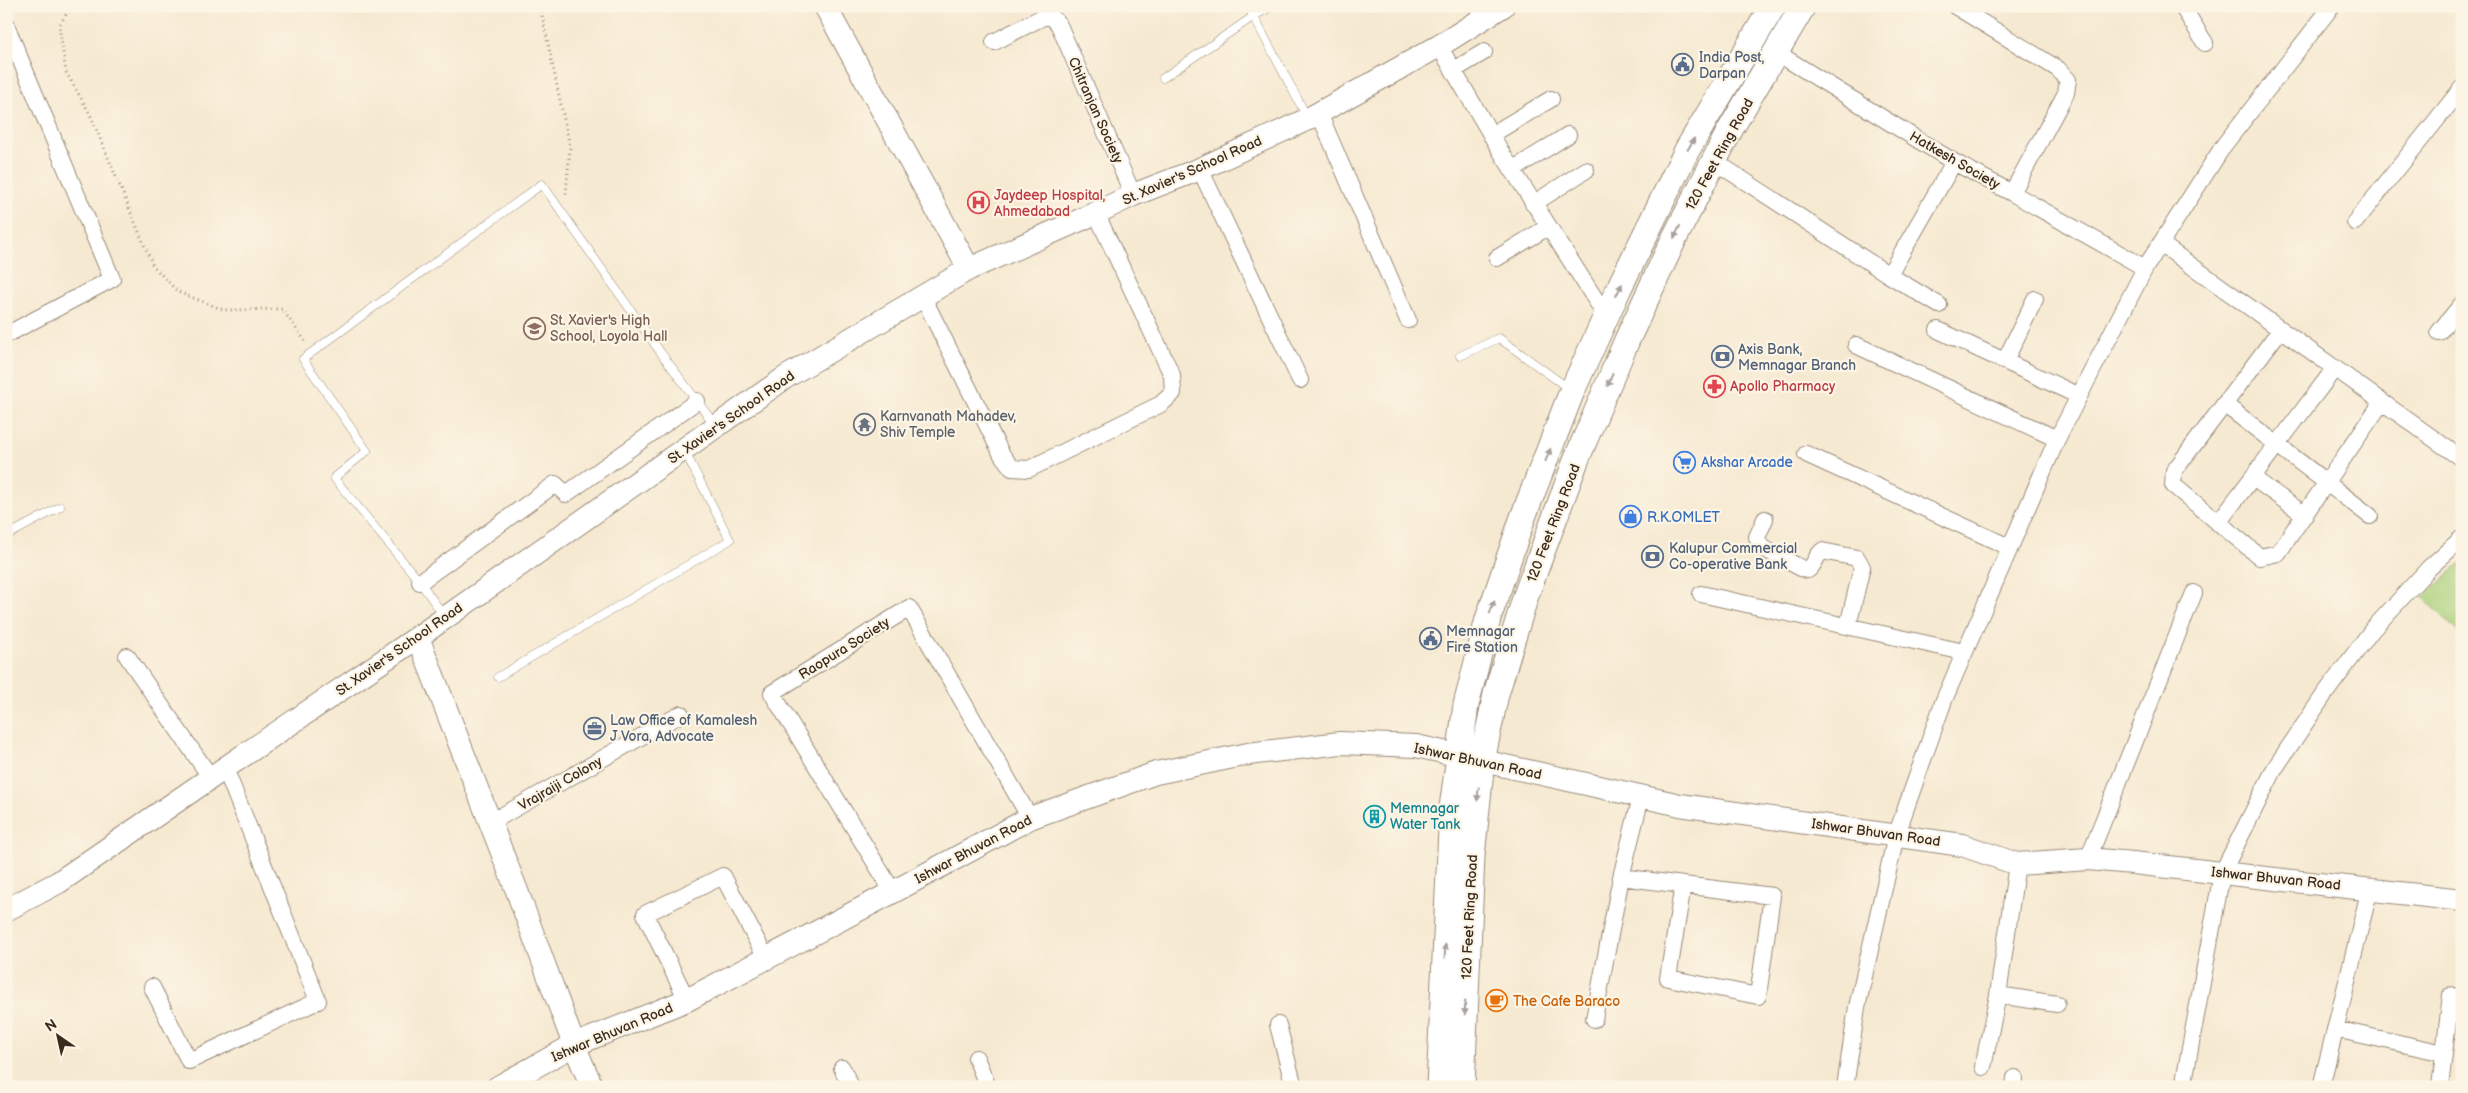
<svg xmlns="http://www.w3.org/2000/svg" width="2468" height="1093" font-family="'Balsamiq Sans',sans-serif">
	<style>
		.green { fill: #aad07a; stroke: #727d4c }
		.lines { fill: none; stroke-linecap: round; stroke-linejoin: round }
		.lane-casing { stroke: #988a78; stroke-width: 9 }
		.street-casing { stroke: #988a78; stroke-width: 18 }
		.secondary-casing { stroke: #988a78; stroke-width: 24 }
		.primary-casing { stroke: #988a78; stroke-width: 27 }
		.path { stroke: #988a78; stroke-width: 3; stroke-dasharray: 1 4; stroke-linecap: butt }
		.lane { stroke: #fff; stroke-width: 8 }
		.street { stroke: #fff; stroke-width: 16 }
		.secondary { stroke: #fff; stroke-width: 22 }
		.primary { stroke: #fff; stroke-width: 25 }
		.oneway { fill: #a79f9a }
		.labels { text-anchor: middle; stroke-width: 4.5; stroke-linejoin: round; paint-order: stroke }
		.service-label { font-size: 14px; fill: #4e5e75; stroke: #fcf5e5; text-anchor: start }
		.street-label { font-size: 14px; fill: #3b2a1e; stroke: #fcf5e5 }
		.health-label { font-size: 14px; fill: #be3a42; stroke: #fcf5e5; text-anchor: start }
		.education-label { font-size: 14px; fill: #785e54; stroke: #fcf5e5; text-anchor: start }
		.worship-label { font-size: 14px; fill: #5b616d; stroke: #fcf5e5; text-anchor: start }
		.shop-label { font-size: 14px; fill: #366cbe; stroke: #fcf5e5; text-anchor: start }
		.culture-label { font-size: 14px; fill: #0d838f; stroke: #fcf5e5; text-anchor: start }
		.food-label { font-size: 14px; fill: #c56008; stroke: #fcf5e5; text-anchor: start }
	</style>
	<rect width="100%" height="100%" fill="#fcf5e5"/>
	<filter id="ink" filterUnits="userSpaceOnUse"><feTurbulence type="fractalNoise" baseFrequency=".02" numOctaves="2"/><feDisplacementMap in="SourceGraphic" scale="10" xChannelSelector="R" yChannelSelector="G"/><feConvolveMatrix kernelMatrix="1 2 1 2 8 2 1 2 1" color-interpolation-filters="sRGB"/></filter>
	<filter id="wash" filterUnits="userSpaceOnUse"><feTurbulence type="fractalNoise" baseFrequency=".0096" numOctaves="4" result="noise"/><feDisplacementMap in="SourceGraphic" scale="20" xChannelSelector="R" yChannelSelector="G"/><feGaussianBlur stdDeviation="1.12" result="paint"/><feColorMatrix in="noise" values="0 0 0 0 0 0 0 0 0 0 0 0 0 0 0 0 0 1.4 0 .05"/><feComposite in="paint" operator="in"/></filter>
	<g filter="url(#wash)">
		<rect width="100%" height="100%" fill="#f6e9d1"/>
		<path class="green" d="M2462 562V636L2423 597Z"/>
	</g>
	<g filter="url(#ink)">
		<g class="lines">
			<defs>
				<path id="lane" d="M1248 6 1307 117
					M1163 78 1254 16 1272 6
					M1460 356 1499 338 1568 388
					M6 536 60 507
					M444 616 420 582 334 478 367 451 303 359 542 184 661 353 715 425
					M498 677 730 540 684 450"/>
				<path id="street" d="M2182 6 2205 43
					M6 25 112 279 6 335
					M994 42 1043 17H1052L1059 25 1133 195
					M1439 46 1503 155 1606 316
					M1777 53 1954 162 2012 193 2066 93 2068 80 2058 69 1955 6
					M1454 70 1484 52
					M1319 113 1408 320
					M1491 135 1551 99
					M1714 161 1889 275 1939 305
					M1200 169 1300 380
					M1512 170 1568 135
					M2012 193 2145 268
					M1533 204 1586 170
					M2355 222 2462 88
					M2161 244 2462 459
					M1497 258 1548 227
					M1889 275 1954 162
					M923 297 1002 455 1012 468 1029 469 1161 404 1173 393 1172 375 1096 213
					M2281 329 2174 471 2173 485 2260 557 2278 553 2382 402
					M1938 330 2079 396
					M2439 332 2462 304
					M1856 345 2057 439
					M2005 361 2035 299
					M2224 404 2370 516
					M1806 454 2009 547
					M2253 478 2305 515
					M1765 519 1757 537 1761 547 1801 568 1808 570C1815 565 1815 557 1822 551L1857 558 1862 567 1848 626
					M2218 523 2335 368
					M420 582 555 484 566 494 697 401
					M1701 594 1964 652
					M127 656 211 778
					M1641 797 1621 877 1683 885 1668 978 1758 996 1772 896 1683 885
					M491 822 681 714
					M2088 859 2194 593
					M893 892 772 693 909 608 1030 818
					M152 987 189 1061 318 1001 225 768
					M1998 995 2057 1004
					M687 1000 645 914 723 876 766 958
					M1594 1019 1621 877
					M1278 1025 1294 1087
					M2335 1029 2444 1053
					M976 1058 988 1087
					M1983 1067 1998 995 2017 864
					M842 1068 851 1087
					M1845 1087 1857 1007 1896 836 1944 700 2057 439 2145 268 2224 145 2332 6
					M2014 1087 2015 1078
					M2183 1087 2222 873 2275 768 2324 695 2372 630 2429 568 2462 538
					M2321 1087 2370 888
					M2440 1087 2451 995"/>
				<path id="secondary" d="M825 6 969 269
					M418 637 517 891 574 1045 592 1087
					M6 910 59 882 225 768 418 637 786 377 969 269 1096 213 1133 195 1200 169 1308 119 1439 46 1503 6
					M498 1087 574 1045 687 1000 893 892 1030 818 1156 773 1248 754 1340 743 1416 746 1680 805 1962 845 2017 864 2088 859 2133 863 2462 900"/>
				<path id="primary" d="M1439 1087 1452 808 1466 705 1488 619 1523 517 1572 391 1619 288 1687 150 1773 6
					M1462 1087 1472 856 1482 761 1496 694 1526 595 1577 458 1627 340 1674 239 1730 130 1803 6"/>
			</defs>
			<use href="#lane" class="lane-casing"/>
			<use href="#street" class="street-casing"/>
			<use href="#secondary" class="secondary-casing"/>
			<use href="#primary" class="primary-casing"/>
			<path class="path" d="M71 6 59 26 66 72 90 114 153 266 178 292 224 310 282 309 305 341
				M540 6 570 147 566 195"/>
			<use href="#lane" class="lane"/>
			<use href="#street" class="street"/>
			<use href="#secondary" class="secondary"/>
			<use href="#primary" class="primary"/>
		</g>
		<defs><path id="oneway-solid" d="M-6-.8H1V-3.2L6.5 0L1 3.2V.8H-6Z" transform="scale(1.25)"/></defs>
		<g class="oneway">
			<use href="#oneway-solid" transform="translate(1691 144) rotate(-60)"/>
			<use href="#oneway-solid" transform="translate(1677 232) rotate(117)"/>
			<use href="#oneway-solid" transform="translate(1619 290) rotate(-65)"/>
			<use href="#oneway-solid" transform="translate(1610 380) rotate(113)"/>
			<use href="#oneway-solid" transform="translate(1548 455) rotate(-68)"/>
			<use href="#oneway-solid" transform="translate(1492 607) rotate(-71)"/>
			<use href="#oneway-solid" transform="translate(1478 794) rotate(96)"/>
			<use href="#oneway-solid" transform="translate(1445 951) rotate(-87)"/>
			<use href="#oneway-solid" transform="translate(1465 1008) rotate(92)"/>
		</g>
	</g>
	<defs>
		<symbol id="civic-ring" viewBox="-11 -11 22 22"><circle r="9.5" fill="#fcf5e5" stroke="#5c6f8a" stroke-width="1.5"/><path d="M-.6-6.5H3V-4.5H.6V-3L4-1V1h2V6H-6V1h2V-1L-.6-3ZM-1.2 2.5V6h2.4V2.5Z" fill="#5c6f8a"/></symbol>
		<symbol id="hospital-ring" viewBox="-11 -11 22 22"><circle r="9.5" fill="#fcf5e5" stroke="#e0444e" stroke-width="1.5"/><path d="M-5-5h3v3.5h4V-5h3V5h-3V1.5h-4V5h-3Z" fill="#e0444e"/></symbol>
		<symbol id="school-ring" viewBox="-11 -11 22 22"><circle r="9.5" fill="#fcf5e5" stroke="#8d6e63" stroke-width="1.5"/><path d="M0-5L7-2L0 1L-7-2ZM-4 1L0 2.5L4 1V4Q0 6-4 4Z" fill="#8d6e63"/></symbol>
		<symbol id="bank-ring" viewBox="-11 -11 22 22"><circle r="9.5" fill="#fcf5e5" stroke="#5c6f8a" stroke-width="1.5"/><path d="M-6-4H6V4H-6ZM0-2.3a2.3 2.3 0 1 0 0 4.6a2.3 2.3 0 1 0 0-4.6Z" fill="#5c6f8a"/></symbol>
		<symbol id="pharmacy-ring" viewBox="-11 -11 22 22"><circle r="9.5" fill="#fcf5e5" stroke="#e0444e" stroke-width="1.5"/><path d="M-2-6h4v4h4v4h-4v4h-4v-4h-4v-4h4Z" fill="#e0444e"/></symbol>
		<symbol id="temple-ring" viewBox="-11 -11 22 22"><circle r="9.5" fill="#fcf5e5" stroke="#6b7280" stroke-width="1.5"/><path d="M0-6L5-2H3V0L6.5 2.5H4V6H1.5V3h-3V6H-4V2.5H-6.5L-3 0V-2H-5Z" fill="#6b7280"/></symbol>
		<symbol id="supermarket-ring" viewBox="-11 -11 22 22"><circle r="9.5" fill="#fcf5e5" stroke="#3f7fe0" stroke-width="1.5"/><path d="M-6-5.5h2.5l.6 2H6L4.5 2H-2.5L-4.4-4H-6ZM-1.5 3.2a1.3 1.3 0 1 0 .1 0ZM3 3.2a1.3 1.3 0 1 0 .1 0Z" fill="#3f7fe0"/></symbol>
		<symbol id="shop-ring" viewBox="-11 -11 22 22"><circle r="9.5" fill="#fcf5e5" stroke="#3f7fe0" stroke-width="1.5"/><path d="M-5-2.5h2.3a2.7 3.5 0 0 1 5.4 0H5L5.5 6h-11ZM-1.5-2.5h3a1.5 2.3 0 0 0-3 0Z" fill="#3f7fe0"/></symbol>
		<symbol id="office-ring" viewBox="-11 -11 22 22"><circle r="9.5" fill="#fcf5e5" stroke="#5c6f8a" stroke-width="1.5"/><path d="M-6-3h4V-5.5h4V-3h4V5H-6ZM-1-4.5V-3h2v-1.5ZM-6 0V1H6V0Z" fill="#5c6f8a"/></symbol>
		<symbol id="building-ring" viewBox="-11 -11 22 22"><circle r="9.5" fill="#fcf5e5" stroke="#0f9aa8" stroke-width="1.5"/><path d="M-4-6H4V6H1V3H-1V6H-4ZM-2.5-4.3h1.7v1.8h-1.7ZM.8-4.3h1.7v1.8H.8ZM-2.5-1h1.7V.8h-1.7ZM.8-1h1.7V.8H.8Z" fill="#0f9aa8"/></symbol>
		<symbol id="cafe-ring" viewBox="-11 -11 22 22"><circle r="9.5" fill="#fcf5e5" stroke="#e8710a" stroke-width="1.5"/><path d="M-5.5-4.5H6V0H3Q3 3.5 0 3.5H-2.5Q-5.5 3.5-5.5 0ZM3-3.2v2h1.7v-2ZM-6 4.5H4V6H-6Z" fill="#e8710a"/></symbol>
	</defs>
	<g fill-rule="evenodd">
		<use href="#civic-ring" x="1670" y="52" width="25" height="25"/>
		<use href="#hospital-ring" x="966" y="190" width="25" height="25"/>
		<use href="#school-ring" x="522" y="316" width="25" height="25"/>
		<use href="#bank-ring" x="1710" y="344" width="25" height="25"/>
		<use href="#pharmacy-ring" x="1702" y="374" width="25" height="25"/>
		<use href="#temple-ring" x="852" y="412" width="25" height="25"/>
		<use href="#supermarket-ring" x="1672" y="450" width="25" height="25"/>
		<use href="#shop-ring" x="1618" y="504" width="25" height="25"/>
		<use href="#bank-ring" x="1640" y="544" width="25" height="25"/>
		<use href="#civic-ring" x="1418" y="626" width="25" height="25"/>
		<use href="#office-ring" x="582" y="716" width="25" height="25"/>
		<use href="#building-ring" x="1362" y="804" width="25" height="25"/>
		<use href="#cafe-ring" x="1484" y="988" width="25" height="25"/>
	</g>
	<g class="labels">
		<g class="service-label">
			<text x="1699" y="62">India Post,<tspan x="1699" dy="16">Darpan</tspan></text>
			<text x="1738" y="354">Axis Bank,<tspan x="1738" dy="16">Memnagar Branch</tspan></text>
			<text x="1669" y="553">Kalupur Commercial<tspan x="1669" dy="16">Co-operative Bank</tspan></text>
			<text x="1446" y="636">Memnagar<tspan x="1446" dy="16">Fire Station</tspan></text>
			<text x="610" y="725">Law Office of Kamalesh<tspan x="610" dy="16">J Vora, Advocate</tspan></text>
		</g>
		<g class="street-label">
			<text transform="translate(1096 110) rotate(66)" y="5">Chitranjan Society</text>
			<text transform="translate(1719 154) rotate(-61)" y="5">120 Feet Ring Road</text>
			<text transform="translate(1955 160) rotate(30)" y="5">Hatkesh Society</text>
			<text transform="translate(1192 170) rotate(-24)" y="5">St. Xavier's School Road</text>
			<text transform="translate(731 417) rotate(-35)" y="5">St. Xavier's School Road</text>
			<text transform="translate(1553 523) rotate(-69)" y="5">120 Feet Ring Road</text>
			<text transform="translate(844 648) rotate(-32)" y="5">Raopura Society</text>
			<text transform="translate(399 649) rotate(-35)" y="5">St. Xavier's School Road</text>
			<text transform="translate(1478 761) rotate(12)" y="5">Ishwar Bhuvan Road</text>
			<text transform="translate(560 783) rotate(-30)" y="5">Vrajraiji Colony</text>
			<text transform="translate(1876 832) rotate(8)" y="5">Ishwar Bhuvan Road</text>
			<text transform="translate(973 849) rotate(-28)" y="5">Ishwar Bhuvan Road</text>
			<text transform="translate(2276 878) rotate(6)" y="5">Ishwar Bhuvan Road</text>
			<text transform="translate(1469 917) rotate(-87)" y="5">120 Feet Ring Road</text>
			<text transform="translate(612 1032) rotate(-23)" y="5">Ishwar Bhuvan Road</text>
		</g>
		<g class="health-label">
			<text x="994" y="200">Jaydeep Hospital,<tspan x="994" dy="16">Ahmedabad</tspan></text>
			<text x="1730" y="391">Apollo Pharmacy</text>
		</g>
		<g class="education-label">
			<text x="550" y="325">St. Xavier's High<tspan x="550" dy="16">School, Loyola Hall</tspan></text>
		</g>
		<g class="worship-label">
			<text x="880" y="421">Karnvanath Mahadev,<tspan x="880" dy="16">Shiv Temple</tspan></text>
		</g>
		<g class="shop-label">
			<text x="1701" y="467">Akshar Arcade</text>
			<text x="1647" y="522">R.K.OMLET</text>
		</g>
		<g class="culture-label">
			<text x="1390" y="813">Memnagar<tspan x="1390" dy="16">Water Tank</tspan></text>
		</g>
		<g class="food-label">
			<text x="1513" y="1006">The Cafe Baraco</text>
		</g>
	</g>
	<rect width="2468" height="1093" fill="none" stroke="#fcf5e5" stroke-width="25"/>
	<g transform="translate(58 1036) rotate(326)" stroke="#fcf5e5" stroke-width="4" paint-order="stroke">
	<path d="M0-4L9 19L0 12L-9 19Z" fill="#3b2a1e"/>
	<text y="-8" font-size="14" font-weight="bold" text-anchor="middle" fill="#3b2a1e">N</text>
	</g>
</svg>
